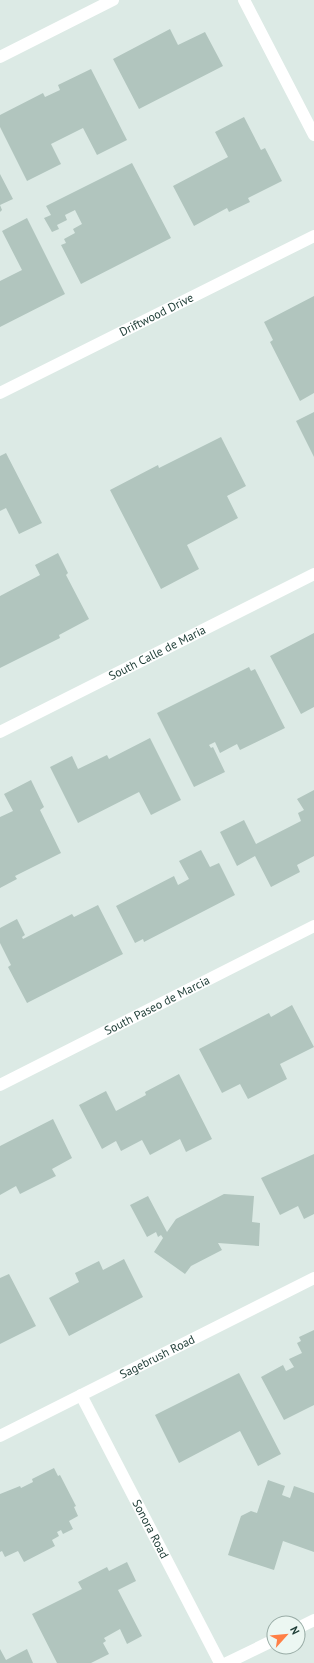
<svg xmlns="http://www.w3.org/2000/svg" width="314" height="1663" font-family="'PT Sans',sans-serif">
	<style>
		.building { fill: #b1c5be }
		.lines { fill: none; stroke-linecap: round; stroke-linejoin: round }
		.street { stroke: #fff; stroke-width: 12 }
		.labels { text-anchor: middle; stroke-width: 3.5; stroke-linejoin: round; paint-order: stroke }
		.street-label { font-size: 12px; fill: #1c3b34; stroke: #ecf7f2 }
	</style>
	<rect width="100%" height="100%" fill="#dceae5"/>
	<path class="building" d="M170 29 178 45 205 32 223 66 139 109 113 59Z
		M91 69 127 140 97 155 83 128 51 144 61 164 27 181 0 127V115L43 93 45 97 60 90 58 85Z
		M244 117 261 150 265 148 282 181 248 198 250 202 229 212 227 208 194 226 173 186 228 157 215 132Z
		M132 163 171 238 81 284 61 245 66 243 64 239 75 233 73 229 82 224 75 210 65 215 67 220 57 225 59 229 52 232 44 218 51 215 46 206Z
		M0 174 13 199 0 205 2 210 0 212Z
		M27 218 65 294 0 327V281L22 270 2 231Z
		M314 296V393L300 401 270 342 273 340 264 322Z
		M314 412V457L296 421Z
		M221 437 246 486 227 496 238 518 187 545 199 569 161 589 110 490 158 465 159 468Z
		M6 453 42 523 19 534 6 508 0 511V456Z
		M58 553 68 573 66 575 89 619 59 635 60 638 0 668V596L40 575 35 565Z
		M314 633V707L301 714 270 656Z
		M249 667 251 671 255 669 285 728 240 750 237 744 220 753 215 742 209 745 211 748 213 747 225 772 194 787 157 713Z
		M150 738 181 800 151 815 139 792 78 823 50 767 72 756 78 769 107 755 109 759Z
		M31 780 44 807 40 810 61 853 15 876 17 879 0 888V817L13 811 4 794Z
		M314 790V856L297 865 300 872 271 887 255 856 237 866 220 832 244 820 256 844 301 821 298 813 304 810 297 799Z
		M201 850 210 867 219 863 235 895 144 942 143 939 135 943 116 906 174 876 178 885 189 879 179 861Z
		M98 905 123 954 27 1003 8 967 11 965 0 943V928L17 919 25 935 22 937 23 939 72 914 74 917Z
		M292 1005 314 1047 280 1064 287 1079 248 1099 240 1084 222 1093 199 1049 269 1013 271 1017Z
		M179 1074 212 1139 186 1152 180 1139 150 1155 142 1140 121 1151 116 1141 102 1149 79 1105 106 1091 116 1111 146 1095 145 1092Z
		M53 1119 72 1158 52 1169 56 1176 20 1194 16 1186 0 1195V1146Z
		M314 1154V1214L304 1219 298 1206 280 1215 261 1178Z
		M224 1194 254 1196 252 1222 260 1223 259 1246 218 1243 222 1250 191 1266 185 1274 154 1252 163 1238 161 1235 158 1237 156 1232 147 1237 130 1205 148 1196 167 1232 176 1219Z
		M124 1259 143 1297 69 1336 49 1298 79 1282 75 1273 99 1261 103 1270Z
		M9 1274 36 1326 0 1344V1278Z
		M314 1330V1405L284 1420 261 1377 283 1365 286 1371 294 1367 289 1359 302 1353 297 1343 301 1341 299 1337Z
		M239 1373 281 1454 258 1466 240 1431 179 1463 155 1415Z
		M54 1468 58 1476 60 1475 76 1506 74 1507 78 1516 69 1521 73 1529 63 1534 61 1530 57 1532 59 1536 52 1540 55 1546 24 1562 18 1551 5 1557 2 1551 0 1552V1494L20 1486 21 1488 33 1482 32 1479Z
		M268 1480 285 1486 282 1495 290 1498 294 1486 314 1493V1552L283 1541 274 1570 228 1555 241 1516 251 1511 257 1513Z
		M127 1562 136 1581 118 1590 142 1636 127 1644 120 1629 104 1638 106 1641 103 1643 109 1654 91 1663H57L32 1614 82 1589 78 1582 107 1567 109 1571Z
		M0 1649 6 1660 27 1649 33 1663H0Z"/>
	<g class="lines">
		<g class="street">
			<path d="M244 0 314 135"/>
			<path d="M0 57 113 0"/>
			<path id="s1" d="M0 393 314 236"/>
			<path id="s2" d="M0 732 314 574"/>
			<path id="s3" d="M0 1085 314 926"/>
			<path id="s4" d="M81 1395 220 1663"/>
			<path id="s5" d="M0 1436 314 1278"/>
			<path d="M298 1628 314 1620"/>
			<path d="M227 1663 274 1640"/>
		</g>
	</g>
	<g class="labels">
		<g class="street-label">
			<text dy="4" stroke="none"><textPath href="#s1" startOffset="175">Driftwood Drive</textPath></text>
			<text dy="4" stroke="none"><textPath href="#s2" startOffset="176">South Calle de Maria</textPath></text>
			<text dy="4" stroke="none"><textPath href="#s3" startOffset="176">South Paseo de Marcia</textPath></text>
			<text dy="4" stroke="none"><textPath href="#s5" startOffset="176">Sagebrush Road</textPath></text>
			<text dy="4" stroke="none"><textPath href="#s4" startOffset="151">Sonora Road</textPath></text>
		</g>
	</g>
	<g transform="translate(286 1635) rotate(63)"><circle r="19" fill="#ecf7f2" stroke="#99aca6"/>
	<path d="M0-3L7 15L0 10L-7 15Z" fill="#ff7f45"/>
	<text y="-6" font-size="11" font-weight="bold" text-anchor="middle" fill="#1c3b34">N</text>
	</g>
</svg>
